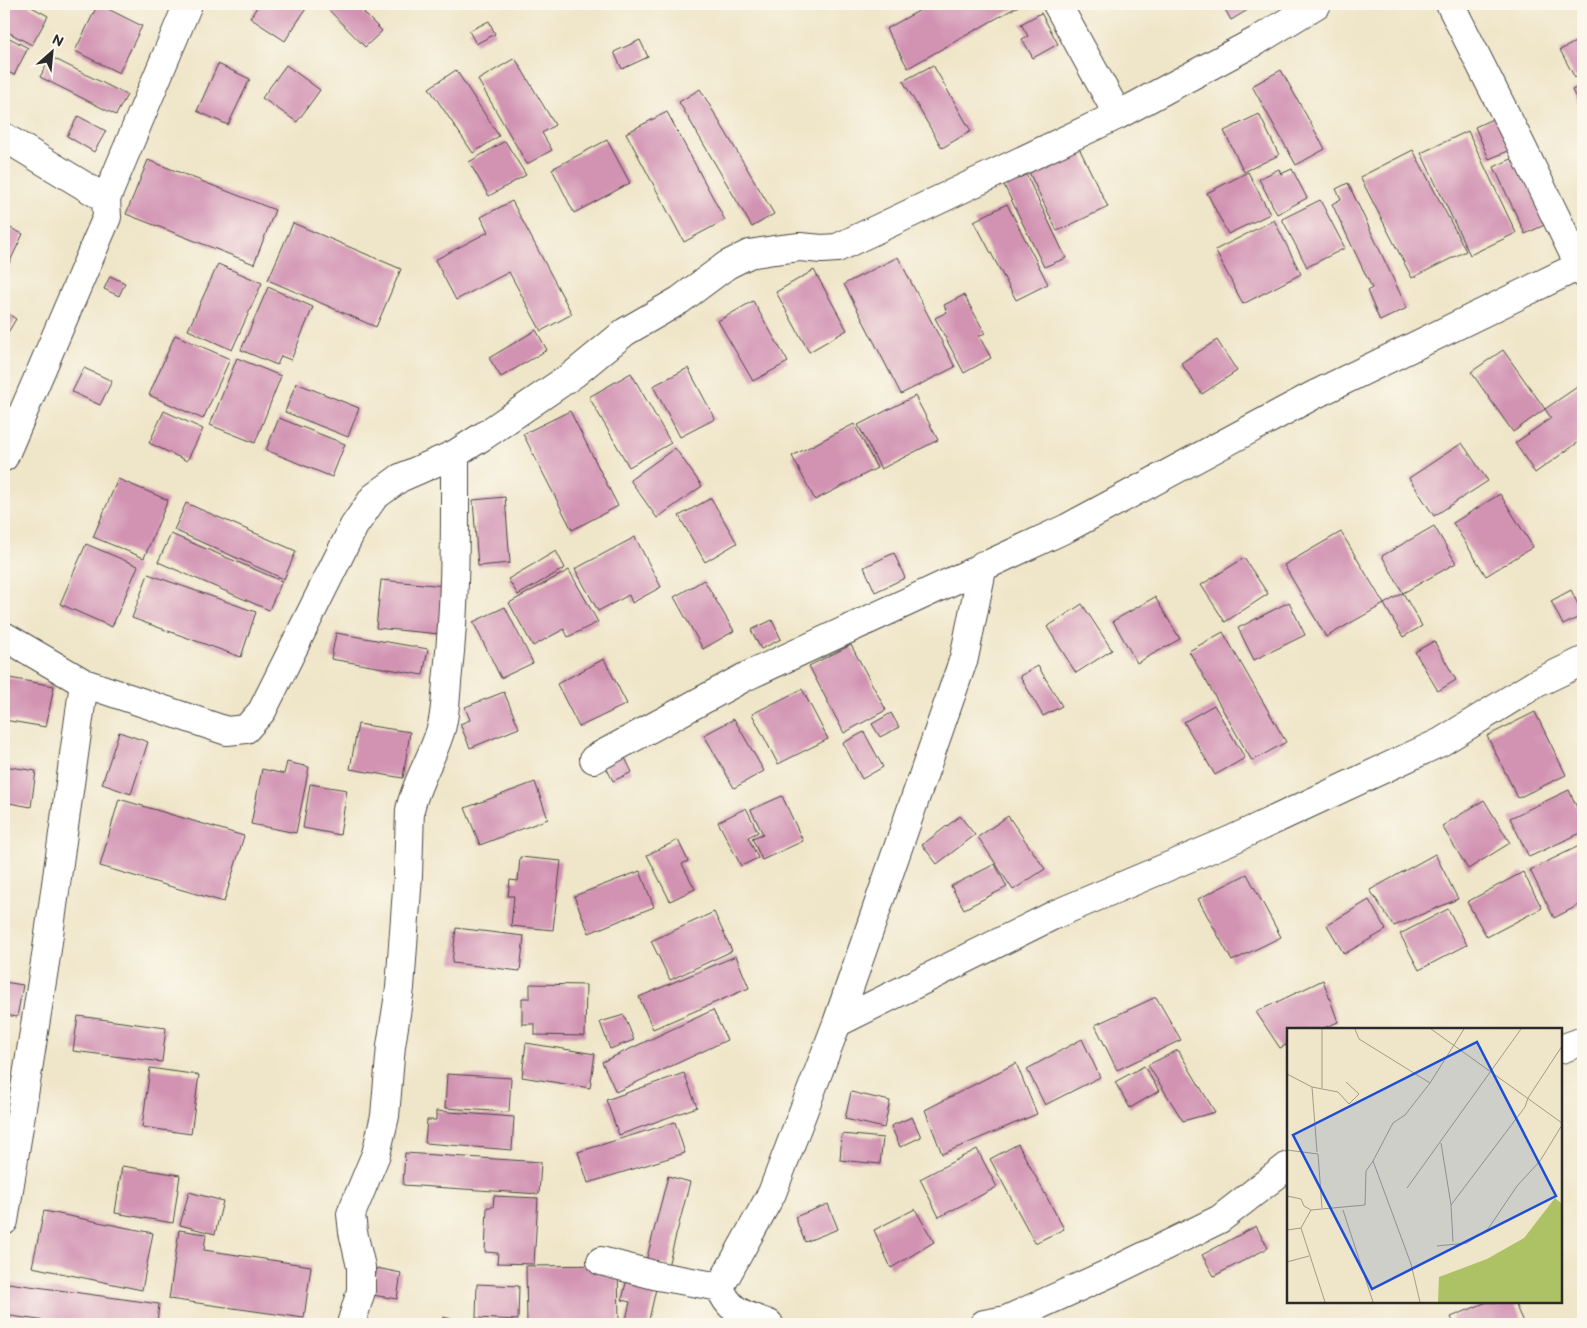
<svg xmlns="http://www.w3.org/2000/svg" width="1587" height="1328" font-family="'Balsamiq Sans',sans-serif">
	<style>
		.building { fill: #d293b2 }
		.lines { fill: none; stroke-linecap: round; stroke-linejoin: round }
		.street-casing { stroke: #484743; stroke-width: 30 }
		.street { stroke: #fff; stroke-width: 28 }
		.inset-road { fill: none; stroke: #a19b89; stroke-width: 1 }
		.view { fill: #1d4ed8; fill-opacity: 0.15; stroke: #1d4ed8; stroke-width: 2.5 }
		.inset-edge { fill: none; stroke: #2b2b2b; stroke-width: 2.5 }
	</style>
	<rect width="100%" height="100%" fill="#fbf7ec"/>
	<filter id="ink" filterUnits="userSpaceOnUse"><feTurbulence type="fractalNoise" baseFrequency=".02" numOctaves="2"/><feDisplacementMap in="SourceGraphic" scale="10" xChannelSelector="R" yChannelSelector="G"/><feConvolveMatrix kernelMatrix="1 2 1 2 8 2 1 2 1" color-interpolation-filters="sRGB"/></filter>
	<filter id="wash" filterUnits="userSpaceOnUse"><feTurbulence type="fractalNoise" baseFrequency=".0096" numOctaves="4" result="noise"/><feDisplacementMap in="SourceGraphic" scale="20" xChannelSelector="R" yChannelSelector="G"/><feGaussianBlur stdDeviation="1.12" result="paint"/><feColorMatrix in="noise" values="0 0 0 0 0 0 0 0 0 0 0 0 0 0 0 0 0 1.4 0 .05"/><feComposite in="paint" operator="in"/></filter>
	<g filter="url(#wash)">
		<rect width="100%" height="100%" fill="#efe5c8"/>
		<g id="blocks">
			<path class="building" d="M4 4H26L48 16 32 45 4 30Z
				M98 4 142 26 119 73 75 51Z
				M259 4H309L285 41 250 18Z
				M323 4H369L371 6 364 13 382 31 365 47Z
				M931 4H1022L908 68 886 29Z
				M1222 4H1248L1251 8 1231 20Z
				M1041 13 1058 44 1033 58 1022 39 1028 36 1021 24Z
				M489 21 495 34 476 44 469 31Z
				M4 35 28 48 14 75 4 70Z
				M1583 38V74L1575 78 1560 50Z
				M640 40 648 57 622 69 614 52Z
				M51 57 127 95 116 115 40 77Z
				M515 58 555 125 542 133 552 150 527 164 478 80Z
				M218 64 250 79 228 125 197 111Z
				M286 65 320 90 297 122 262 98Z
				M933 65 971 131 942 148 903 81Z
				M456 70 499 136 473 153 429 88Z
				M1281 70 1325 149 1296 165 1252 86Z
				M1583 85V113L1572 90Z
				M700 89 774 214 752 227 679 102Z
				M667 112 725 220 684 242 626 133Z
				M1259 114 1279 155 1244 172 1224 131Z
				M78 116 106 131 94 152 67 136Z
				M1499 116 1513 149 1489 159 1475 127Z
				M1468 131 1516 233 1470 255 1421 153Z
				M607 140 630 183 574 213 552 169Z
				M505 141 526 175 489 196 469 162Z
				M1078 146 1108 207 1057 231 1028 170Z
				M1413 150 1466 251 1412 278 1360 177Z
				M1520 155 1551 222 1525 234 1494 167Z
				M148 160 275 210 254 264 126 214Z
				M1023 168 1066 258 1044 267 1001 179Z
				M1279 169 1281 174 1292 169 1307 198 1277 214 1259 179Z
				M1248 172 1270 214 1228 234 1207 193Z
				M1348 183 1407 308 1380 321 1367 291 1372 288 1332 204 1341 199 1336 189Z
				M1320 200 1345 248 1307 267 1282 219Z
				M512 201 572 314 541 331 509 272 456 300 435 260 488 232 481 217Z
				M1007 204 1048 284 1016 300 974 221Z
				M1274 220 1301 274 1243 304 1215 250Z
				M293 223 401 269 376 327 268 280Z
				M4 225 23 234 4 274Z
				M898 257 955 367 901 394 844 284Z
				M218 264 262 283 232 350 188 330Z
				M814 270 847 330 809 352 776 292Z
				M110 276 125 283 119 296 104 289Z
				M268 287 313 307 291 360 281 356 277 365 241 350Z
				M964 295 985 333 979 336 991 358 964 373 935 318 947 312 944 305Z
				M753 301 788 362 753 381 718 321Z
				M4 311 16 319 4 339Z
				M536 330 547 350 501 377 489 358Z
				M175 335 230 359 203 419 149 395Z
				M1217 340 1237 371 1202 394 1181 363Z
				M1503 350 1545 409 1513 432 1471 372Z
				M237 358 281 376 255 443 210 425Z
				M84 368 112 381 100 405 72 392Z
				M688 368 715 419 680 437 653 386Z
				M631 373 671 443 629 467 589 397Z
				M296 383 359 408 348 437 285 412Z
				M1583 383V439L1535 473 1515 443 1551 418 1545 409Z
				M915 396 938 440 881 469 858 425Z
				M164 411 203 429 187 461 149 443Z
				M570 411 618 506 572 530 523 434Z
				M279 418 345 444 332 477 266 450Z
				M854 424 877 468 815 500 792 456Z
				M1462 443 1488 481 1434 516 1409 478Z
				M675 448 702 486 657 518 630 480Z
				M118 479 168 500 144 558 93 537Z
				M1500 494 1533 547 1486 576 1453 523Z
				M505 497 510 563 478 566 473 500Z
				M711 498 737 543 705 562 679 516Z
				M186 503 296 551 284 579 174 530Z
				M1434 526 1456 563 1403 593 1382 556Z
				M1341 532 1384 604 1326 637 1284 565Z
				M171 534 282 581 269 610 158 562Z
				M635 537 661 587 632 603 629 595 598 611 575 569Z
				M86 544 138 566 112 627 60 604Z
				M556 551 565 568 518 595 508 579Z
				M894 553 905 578 875 592 864 567Z
				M1244 558 1268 594 1225 622 1201 585Z
				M569 570 598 622 568 637 564 629 533 646 509 603Z
				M148 574 256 612 241 657 132 618Z
				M381 580 445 586 440 634 376 628Z
				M704 580 734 631 703 649 674 597Z
				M1571 590 1583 615 1563 625 1551 601Z
				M1403 593 1422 626 1403 637 1384 604Z
				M1155 597 1180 639 1137 663 1113 621Z
				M1289 602 1305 635 1254 660 1238 628Z
				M1082 604 1112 650 1076 673 1047 627Z
				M505 607 533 663 501 678 473 622Z
				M772 620 781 639 761 649 751 630Z
				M1223 632 1286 742 1252 761 1189 651Z
				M336 633 428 649 423 675 331 659Z
				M1434 641 1456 680 1438 691 1415 652Z
				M851 645 886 710 844 733 809 666Z
				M604 659 627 704 579 727 557 684Z
				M1038 666 1062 706 1043 716 1020 676Z
				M4 677 54 686 46 727 4 720Z
				M802 689 828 739 778 764 752 714Z
				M504 692 519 728 470 748 460 724 470 720 465 707Z
				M1214 705 1245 758 1215 775 1184 722Z
				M1535 712 1566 775 1518 798 1487 736Z
				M891 713 899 727 880 737 872 724Z
				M734 719 764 771 734 788 704 735Z
				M358 724 410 732 403 778 350 769Z
				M119 732 148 742 131 794 102 784Z
				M864 732 883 767 862 779 843 743Z
				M621 750 632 772 613 781 602 759Z
				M287 762 309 767 296 833 251 824 262 769 284 774Z
				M4 766 36 771 31 807 4 802Z
				M535 782 548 819 480 845 465 808Z
				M310 784 347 790 340 835 303 828Z
				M1569 790 1583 821V832L1529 857 1510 818Z
				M782 796 803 841 762 860 752 838 763 834 751 810Z
				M119 799 244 836 224 902 100 866Z
				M1484 800 1510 843 1468 869 1442 826Z
				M746 808 758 832 748 837 758 858 741 866 718 822Z
				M960 816 975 835 937 864 922 845Z
				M1008 816 1045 869 1013 890 978 837Z
				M678 840 688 861 682 864 695 889 670 901 647 855Z
				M1583 844V903L1554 918 1530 870Z
				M1435 854 1458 899 1394 926 1370 890Z
				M520 857 561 861 553 930 511 926 514 896H508L510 880 518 881Z
				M995 864 1007 887 964 909 951 886Z
				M640 871 654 907 589 933 574 896Z
				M1523 872 1542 908 1487 937 1467 902Z
				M1247 874 1281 937 1232 961 1198 899Z
				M1369 900 1386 930 1344 954 1327 925Z
				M1448 909 1467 945 1419 970 1400 934Z
				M714 912 732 951 670 980 651 941Z
				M456 928 524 936 520 971 452 963Z
				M736 956 749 988 653 1029 639 997Z
				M1323 980 1338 1022 1321 1029H1288V1044L1280 1048 1256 1012Z
				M4 982 23 985 17 1017 6 1015 5 1023Z
				M530 984 586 985 585 1036 535 1035V1024H522V998H530Z
				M1156 997 1181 1040 1117 1070 1095 1025Z
				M713 1010 727 1040 616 1092 602 1062Z
				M624 1015 634 1040 610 1049 600 1022Z
				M78 1016 166 1028 162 1062 73 1051Z
				M1082 1039 1100 1077 1045 1105 1027 1069Z
				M526 1043 595 1054 590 1088 522 1077Z
				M1178 1050 1215 1112 1183 1121 1148 1065Z
				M1016 1063 1037 1114 942 1154 925 1110Z
				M1144 1066 1159 1091 1130 1108 1115 1082Z
				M150 1068 199 1075 191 1134 142 1127Z
				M684 1073 697 1107 619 1135 606 1100Z
				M447 1074 511 1078 509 1112 445 1108Z
				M851 1092 890 1101 884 1128 845 1119Z
				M436 1111 514 1117 512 1150 425 1143 427 1120H436Z
				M912 1117 921 1137 900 1147 891 1126Z
				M675 1122 685 1153 588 1183 578 1152Z
				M842 1134 883 1138 880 1164 840 1160Z
				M1018 1144 1064 1229 1035 1243 990 1159Z
				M977 1149 997 1187 939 1217 920 1179Z
				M405 1153 541 1162 539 1194 403 1185Z
				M122 1166 180 1175 173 1223 115 1213Z
				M668 1176 690 1182 668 1266 646 1261Z
				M189 1192 223 1201 215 1234 180 1225Z
				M494 1196 538 1198 534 1264 497 1263 498 1253 485 1252 487 1207H493Z
				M828 1204 838 1229 805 1242 795 1217Z
				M915 1209 934 1242 891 1268 874 1230Z
				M44 1211 153 1233 142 1290 32 1267Z
				M1256 1226 1268 1248 1214 1276 1202 1255Z
				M179 1230 206 1234 204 1250 311 1266 304 1318 169 1299Z
				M618 1265 619 1324H527L526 1266Z
				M377 1268 401 1273 397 1299 372 1295Z
				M628 1274 658 1280 648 1324H625L630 1302 622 1300Z
				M8 1283 159 1304 157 1324H67L4 1315Z
				M477 1284 519 1286 518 1320 476 1318Z
				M1487 1302H1514L1524 1324H1454L1451 1317Z
				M443 1317 471 1323V1324H442Z"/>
		</g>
	</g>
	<g filter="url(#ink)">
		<use href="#blocks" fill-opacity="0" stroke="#484743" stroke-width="1"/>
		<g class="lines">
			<defs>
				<path id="street" d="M1057 4 1118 115
					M1450 4 1521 145 1583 273
					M4 137 106 199 107 217 4 457
					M106 199 188 4
					M4 636 84 683 227 731 246 729 262 711 354 526 374 497 400 478 455 454
					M594 759 745 677 1067 528 1312 396 1583 264
					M837 1023 1056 914 1231 840 1441 742 1537 683 1583 661
					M1561 1049 1583 1041
					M4 1221 46 956 84 683
					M601 1261 658 1276 720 1287
					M351 1324 361 1291V1267L353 1232 351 1214 376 1154 385 1116 391 1046 400 988 408 875 410 810C416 781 435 754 442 725 446 708 446 689 448 672 456 599 455 526 455 454L485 435 574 374 625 332 680 300 727 265 749 254 774 250 800 247 822 249 837 248 1118 115 1260 39 1317 4
					M769 1324C746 1315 729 1313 720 1287L772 1193 837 1023 964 658 983 565
					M984 1324 1006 1320 1112 1272 1220 1219 1288 1166"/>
			</defs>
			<use href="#street" class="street-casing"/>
			<use href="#street" class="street"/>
		</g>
	</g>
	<g transform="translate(1287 1028)">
		<rect width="275" height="275" fill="#efe5c8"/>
		<path d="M268 170 275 176V274H151L152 249 200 231 237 210Z" fill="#adc165"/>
		<path class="inset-road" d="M35 1V60M68 1 72 11 143 55M144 1 275 95M0 46 25 59 51 64 62 76 72 66 59 54M25 59 30 124M154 115 164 177 166 214M0 122 31 126 35 180M120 160 234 1M0 168 14 171 17 178 24 182M164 177 238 79 241 70 275 18M56 182 86 274M14 200 38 274M0 202 14 200 24 182 78 177 79 143 86 133M150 218 180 215 201 201 230 158 253 133 275 97M0 234 22 228M133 274 124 236 86 133 106 95 118 87 143 55 177 1"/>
		<path class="view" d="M190 14 269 168 85 261 6 107Z"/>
		<rect width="275" height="275" class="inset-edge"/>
	</g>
	<rect width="1587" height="1328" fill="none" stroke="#fbf7ec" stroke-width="20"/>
	<g transform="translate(52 52) rotate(27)" stroke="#fbf7ec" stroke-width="4" paint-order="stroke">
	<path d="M0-4L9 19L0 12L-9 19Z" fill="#2b2b2b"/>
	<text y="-8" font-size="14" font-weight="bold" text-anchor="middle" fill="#2b2b2b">N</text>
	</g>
</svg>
